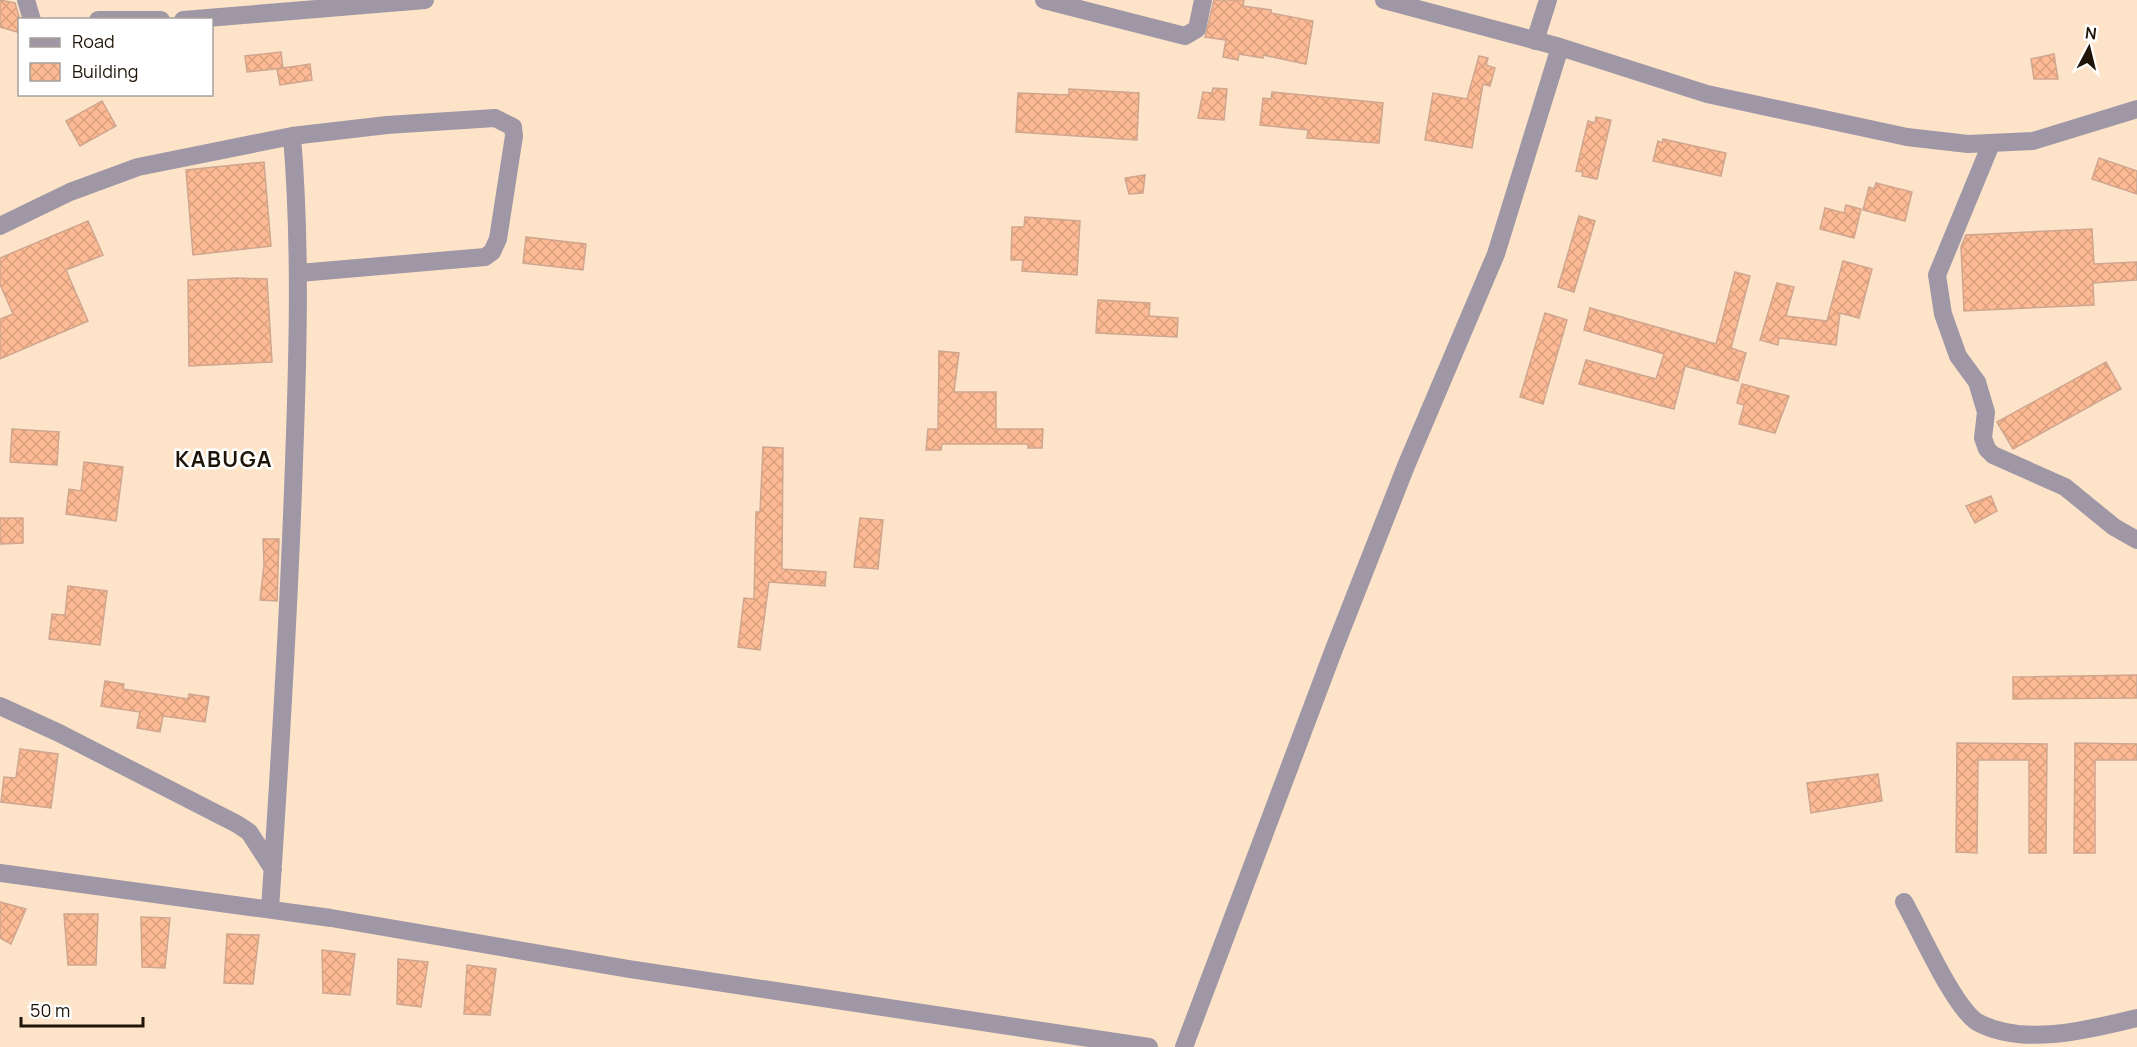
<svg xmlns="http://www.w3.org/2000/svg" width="2137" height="1047" font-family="Manrope,sans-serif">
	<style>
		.building { fill: url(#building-cross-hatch); stroke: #cfa68f; stroke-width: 1.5 }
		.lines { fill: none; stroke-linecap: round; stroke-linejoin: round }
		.minor { stroke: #9f96a6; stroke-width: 18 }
		.labels { text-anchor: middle; stroke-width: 5; stroke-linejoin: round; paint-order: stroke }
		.district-label { font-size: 22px; font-weight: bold; letter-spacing: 1.5px; fill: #1f1407; stroke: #fff }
	</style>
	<defs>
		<pattern id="building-cross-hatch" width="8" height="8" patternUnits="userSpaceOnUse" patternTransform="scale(1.5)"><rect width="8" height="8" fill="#feba94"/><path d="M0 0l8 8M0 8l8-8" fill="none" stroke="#d99f7e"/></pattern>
	</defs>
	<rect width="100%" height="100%" fill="#fde4c8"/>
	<path class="building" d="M0 0 15 3 20 20 17 32 0 27Z
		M1214 0H1244L1243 6 1271 10V13L1313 21 1306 64 1263 55V58L1239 54 1238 60 1223 57 1226 40 1205 37Z
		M281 52 283 68 247 72 245 56Z
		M2054 54 2058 79H2034L2031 59Z
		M1479 56 1488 58 1486 65 1495 68 1490 86 1483 84 1472 148 1425 140 1433 93 1467 99Z
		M310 64 312 80 280 85 277 69Z
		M1213 88 1227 89 1224 120 1198 118 1203 92 1212 93Z
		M1069 89 1139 93 1137 140 1016 132 1018 93 1069 95Z
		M1272 92 1383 103 1379 143 1307 138 1308 130 1260 125 1263 98 1271 99Z
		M102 101 116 126 80 146 66 121Z
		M1596 117 1611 120 1597 179 1582 176 1583 172 1576 171 1588 121 1595 123Z
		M1663 139 1726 153 1721 176 1653 161 1658 141 1662 143Z
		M2099 158 2137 171V194L2092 179Z
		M264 162 271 246 193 255 186 170Z
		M1145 175 1143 193 1129 194 1125 178Z
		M1876 183 1912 192 1905 221 1863 210 1869 187 1874 189Z
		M1846 205 1861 209 1854 238 1820 229 1825 208 1844 213Z
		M1579 216 1595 221 1574 292 1558 287Z
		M1025 217 1080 221 1077 275 1022 271 1023 260H1011L1012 227H1024Z
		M88 221 103 255 66 270 88 321 0 359V319L13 314 0 284V258Z
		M2092 229 2094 264 2137 262V280L2093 283 2094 305 1964 311 1961 247 1966 235Z
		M526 237 586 244 583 270 523 263Z
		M1843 261 1872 269 1859 318 1840 313 1836 345 1779 338 1778 345 1760 340 1777 283 1794 287 1786 316 1827 321Z
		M1735 272 1750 276 1731 348 1746 353 1738 381 1685 366 1674 409 1579 384 1586 360 1656 379 1664 354 1584 330 1590 308 1716 344Z
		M237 278 267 279 272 362 189 366 188 280Z
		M1098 300 1150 303 1149 316 1178 318 1177 337 1096 333Z
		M1545 313 1567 320 1543 404 1520 397Z
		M939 351 959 353 954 392H996V429H1043L1042 448H1028V444H942L941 450H926L928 429H938Z
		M2106 362 2121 389 2013 449 1997 422Z
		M1742 384 1789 396 1775 433 1739 424 1744 405 1737 403Z
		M12 429 59 432 57 465 10 462Z
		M763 447 783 448 782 569 826 572 825 586 769 582 760 650 738 647 744 598 754 599 756 512H760Z
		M84 462 123 467 116 521 66 514 69 489 81 491Z
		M1991 496 1997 511 1975 523 1966 506Z
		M0 518H23V543L0 544Z
		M860 518 883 520 878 569 854 567Z
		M263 539H279L277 601 260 600 264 565Z
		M68 586 107 591 100 645 49 639 52 614 65 615Z
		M2137 675V698L2013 699V677Z
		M105 681 124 684 123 689 188 699 189 694 209 697 205 722 163 716 160 732 137 728 140 712 101 706Z
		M1957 743 2047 744 2046 853H2029V760H1978L1977 853 1956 852Z
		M2075 743 2137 744V760H2095V853H2074Z
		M20 749 58 754 51 808 1 802 4 777 16 778Z
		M1878 774 1882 801 1811 813 1807 783Z
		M0 902 26 909 11 944 0 938Z
		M64 914H98L96 965H68Z
		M141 917 170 918 165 968 142 967Z
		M227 934 259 935 253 984 224 983Z
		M322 950 355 954 350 995 323 993Z
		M398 959 428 962 421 1007 397 1004Z
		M467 965 496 969 490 1015 464 1014Z"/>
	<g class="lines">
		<path class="minor" d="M26 0 32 20
			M1044 0 1185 36 1197 29 1203 0
			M1384 0 1560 47 1707 94 1907 137 1968 144 2033 141 2137 109
			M98 20H161
			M183 20 425 0
			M1535 41 1548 0
			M1991 144 1937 275 1943 314 1958 356 1977 382 1986 412 1983 438 1987 449 1993 455 2065 487 2114 527 2137 540
			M0 226 70 192 138 167 292 136 387 125 495 118 513 127 514 136 498 239 492 252 485 257 299 273
			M0 706 59 733 237 824 249 832 273 869
			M0 873 331 918 629 969 1149 1047
			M1904 902C1920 930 1953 1006 1977 1022 2023 1047 2088 1030 2137 1018
			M270 909C280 760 289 611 294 462 298 353 301 245 292 136
			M1184 1047 1334 649 1406 466 1496 254 1560 47"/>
	</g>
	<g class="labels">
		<g class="district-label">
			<text x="224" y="467">KABUGA</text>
		</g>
	</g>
	<rect x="18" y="18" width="195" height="78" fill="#ffffff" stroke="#a5a19c" stroke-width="1.5"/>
	<rect x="30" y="38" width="30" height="9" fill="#9f96a6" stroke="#a5a19c" stroke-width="1.5"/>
	<text x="72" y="48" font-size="18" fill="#1f1407">Road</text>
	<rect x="30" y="63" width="30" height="18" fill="url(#building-cross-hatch)" stroke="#a5a19c" stroke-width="1.5"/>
	<text x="72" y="78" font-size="18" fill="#1f1407">Building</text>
	<g transform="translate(2089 48) rotate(7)" stroke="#ffffff" stroke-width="4.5" paint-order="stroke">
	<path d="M0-4.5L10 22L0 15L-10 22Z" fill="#1f1407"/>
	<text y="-9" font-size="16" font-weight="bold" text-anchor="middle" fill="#1f1407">N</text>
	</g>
	<path d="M21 1017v9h122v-9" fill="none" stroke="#1f1407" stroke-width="3"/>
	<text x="30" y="1017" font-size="18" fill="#1f1407" stroke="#ffffff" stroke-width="4.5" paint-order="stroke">50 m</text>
</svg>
